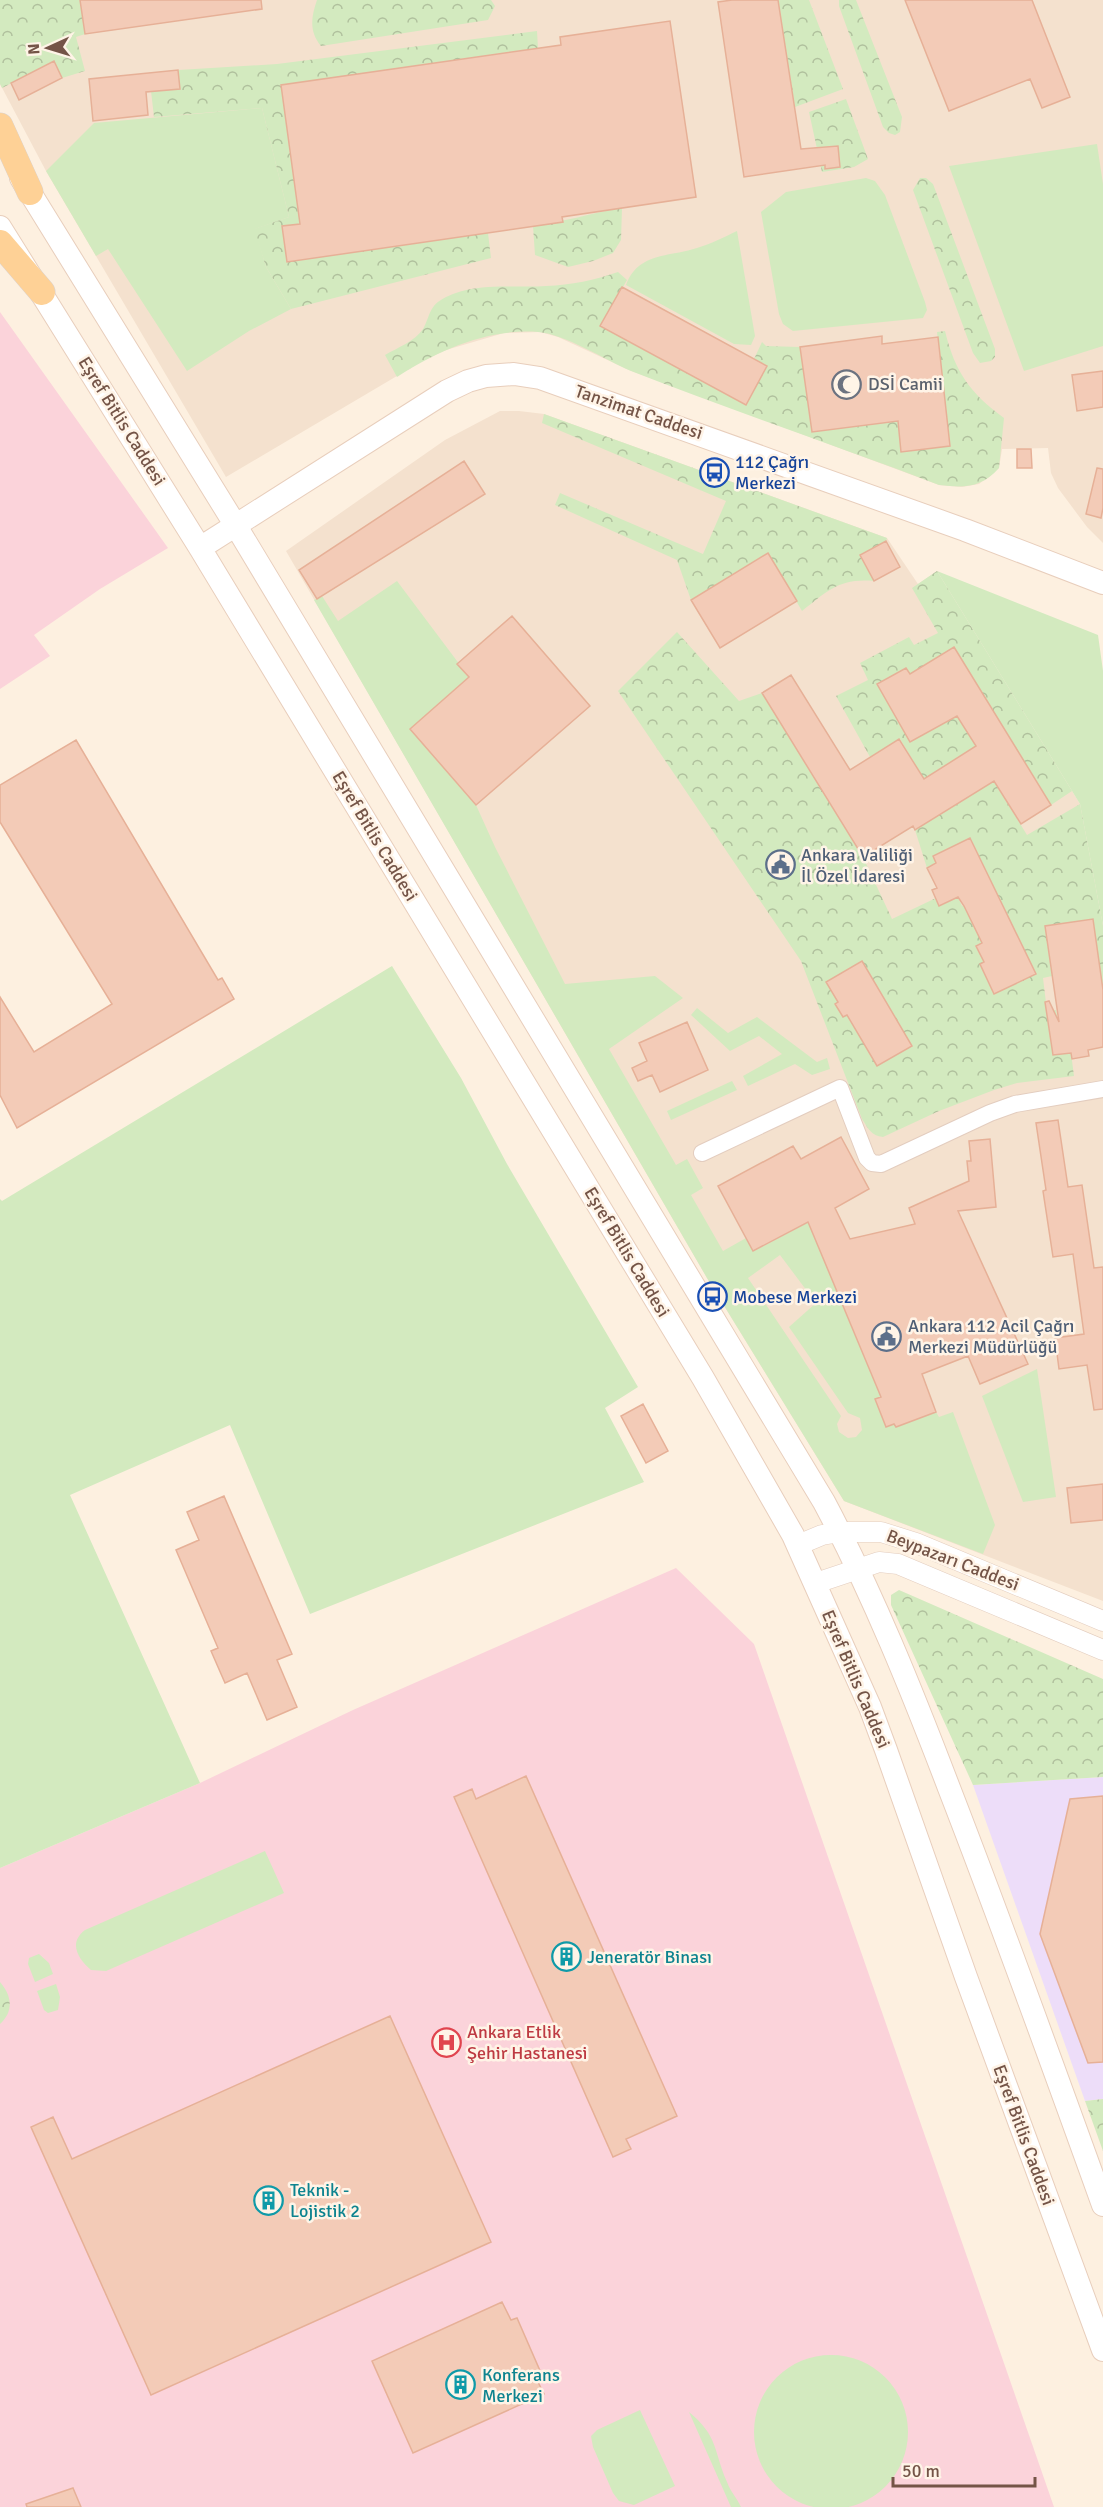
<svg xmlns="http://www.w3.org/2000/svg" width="1103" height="2507" font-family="Signika,sans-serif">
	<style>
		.residential { fill: #f4e1ce }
		.education { fill: #edddf9 }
		.medical { fill: #fbd3da }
		.grass { fill: #d3eabf; fill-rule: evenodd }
		.forest { fill: url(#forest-crowns) }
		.building { fill: #f3cbb7; stroke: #e6b097; stroke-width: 1.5 }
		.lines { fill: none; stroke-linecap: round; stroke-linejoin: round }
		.minor-casing { stroke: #e3cdbf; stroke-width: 18 }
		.tertiary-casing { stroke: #e3cdbf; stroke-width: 21 }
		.secondary-casing { stroke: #e8cebc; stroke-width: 24 }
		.primary-casing { stroke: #dbd3cf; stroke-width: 27 }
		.minor { stroke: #fff; stroke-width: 16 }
		.tertiary { stroke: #fff; stroke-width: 20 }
		.secondary { stroke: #fff; stroke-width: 22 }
		.primary { stroke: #fed196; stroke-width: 26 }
		.labels { text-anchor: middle; stroke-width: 5; stroke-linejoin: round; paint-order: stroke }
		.worship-label { font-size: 18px; fill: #5b616d; stroke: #fff4e7; text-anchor: start }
		.street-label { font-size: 18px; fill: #745447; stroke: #fff4e7 }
		.transit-label { font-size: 18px; fill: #164399; stroke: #fff4e7; text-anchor: start }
		.service-label { font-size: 18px; fill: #4e5e75; stroke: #fff4e7; text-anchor: start }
		.culture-label { font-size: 18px; fill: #0d838f; stroke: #fff4e7; text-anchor: start }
		.health-label { font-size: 18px; fill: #be3a42; stroke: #fff4e7; text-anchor: start }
	</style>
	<defs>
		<pattern id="forest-crowns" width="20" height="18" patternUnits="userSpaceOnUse" patternTransform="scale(1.5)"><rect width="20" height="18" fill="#d3eabf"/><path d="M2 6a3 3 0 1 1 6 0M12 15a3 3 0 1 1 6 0" fill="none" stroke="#b0c09d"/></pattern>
	</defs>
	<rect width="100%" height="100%" fill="#fdf0e0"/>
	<path class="residential" d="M0 0H1103V543L1087 527 1058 488 1051 473 1048 448 1002 449 999 468 979 484 962 487 939 485 629 370 558 337 540 332 504 333 446 350 424 360 226 477 46 171 0 84Z
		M500 411H519L544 414 887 538 918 584 937 571 1080 804 1103 926V1601L844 1501 707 1278 286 551 445 440Z"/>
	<path class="education" d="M1103 1777V2099L1085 2101 973 1785Z"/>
	<path class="medical" d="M0 312 168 548 100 589 34 635 50 656 0 689Z
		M676 1568 754 1644 1054 2507H0V1868L200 1783 353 1710Z"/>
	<path class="grass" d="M262 108 289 217 255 229 266 267 291 309 249 331 187 371 108 249 96 256 46 171 94 123Z
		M1097 144 1103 184V346L1024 371 949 166Z
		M866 178 875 181 885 195 925 302 927 310 923 318 793 331 783 324 779 314 761 212 786 192Z
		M737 231 755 336 751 345 734 344 626 285C638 252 670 257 697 248 711 244 724 237 737 231Z
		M937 571 1098 635 1103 671V926L1080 804Z
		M397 581 469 677 410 729 476 805 495 847 565 984 655 976 683 998 609 1049 676 1165 687 1159 703 1188 691 1195 723 1251 746 1238 754 1251 809 1222 881 1397 875 1399 886 1427 894 1424 896 1427 936 1412 939 1417 953 1412 995 1525 983 1554 844 1501 707 1278 314 600 322 596 338 621ZM780 1255 816 1303 789 1327 848 1413 860 1418 862 1430 856 1437 848 1438 839 1432 837 1424 841 1416 748 1278Z
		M392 966 461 1078 507 1164 638 1387 605 1408 644 1482 310 1614 230 1425 70 1495 200 1783 0 1868V1199L2 1201Z
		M697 1008 728 1033 757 1017 817 1062 827 1058 830 1069 812 1075 795 1064 748 1086 743 1076 782 1054 759 1036 730 1051 691 1015Z
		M732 1081 737 1090 671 1120 667 1111Z
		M1037 1369 1056 1497 1023 1502 982 1396Z
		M265 1851 284 1893 106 1971 91 1970C78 1959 68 1943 85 1930Z
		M39 1954 49 1963 53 1974 35 1982 28 1964 29 1958Z
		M56 1984 60 1997 58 2010 48 2013 44 2010 37 1991Z
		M754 2432a77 77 0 1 1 154 0a77 77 0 1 1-154 0Z
		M640 2410 675 2486 634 2505 619 2501 613 2493 593 2447 591 2436 597 2430Z
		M689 2412C719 2437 713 2450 727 2482 730 2491 737 2498 741 2507H731Z"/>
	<path class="forest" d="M0 0H80L85 34 76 37 85 71 62 78 53 62 2 88 0 84Z
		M317 0H491L495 6 488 20 321 46C309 32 311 17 317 0Z
		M778 0H809L843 89 795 107Z
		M839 0H856L902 117 900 132 895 135 889 133 883 127 839 6Z
		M537 31 538 48 281 85 300 224 282 227 287 262 488 233 491 258 291 309 266 267 254 229 289 217 262 108 154 117 151 91 179 89 178 70 277 64Z
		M846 99 868 159 854 167 822 172 809 112Z
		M920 178H926L933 184 995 349V357L991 361 980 363 973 353 913 190Z
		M622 208 621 240 613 253 593 261 568 267 535 255 533 226C563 222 592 213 622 208Z
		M618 272 627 280 601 326 767 366 754 359 762 342 766 346 800 347 812 432 898 421 902 452 950 446 937 332 945 331C955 372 970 393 1004 418L999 468C981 488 965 488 939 485 837 446 733 411 631 371 605 360 565 334 538 332 489 328 438 350 397 377L385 355C397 348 415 341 423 329 431 315 428 306 446 297 474 282 516 288 546 286 571 285 595 280 618 272Z
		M544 414 887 538 886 541 860 556 874 581C839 578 828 591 802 611L768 553 691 600 677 560 555 505 560 493 703 554 726 501 542 423Z
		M937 571 1072 791 1051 805 954 648 925 665 976 746 924 779 900 739 870 757 836 696 868 680 860 663 909 637 914 645 938 633 912 588Z
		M677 632 739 701 762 693 863 857 892 919 936 898 940 906 958 897 962 906 967 904 982 943 976 946 984 962 980 964 994 994 1035 973 971 839 927 868 915 830 994 781 1027 835 1080 804 1103 926V990L1093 919 1045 926 1052 976 1043 978 1047 1011 1056 1010 1058 1021 1048 1023 1053 1055 1071 1053 1074 1076 1017 1083 994 1090 939 1111 883 1137C871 1136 868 1128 862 1119L801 961 618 691Z
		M899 1590 1103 1679V1777L973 1785 891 1605V1595Z
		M0 1982C12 1996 14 2011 0 2024Z
		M1103 2099V2151L1085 2101Z"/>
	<path class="building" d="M80 0H261L262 9 85 34Z
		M732 0H778L801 149 838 146 840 167 825 169V165L744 177 718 2Z
		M905 0H1032L1070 97 1042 108 1030 79 949 111Z
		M670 21 696 197 562 217 563 222 287 262 282 226 300 224 281 85 561 45 560 37Z
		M54 61 62 78 19 100 11 83Z
		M178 70 180 89 146 92 148 115 93 121 89 79Z
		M622 287 767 366 746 405 600 326Z
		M882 336V344L938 337 950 446 901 452 898 421 812 432 800 347Z
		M1103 371V407L1077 411 1072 375Z
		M1017 449H1031L1032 468H1017Z
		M464 461 485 494 317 599 299 570Z
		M1097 468 1103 469V508L1101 518 1086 514Z
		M886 541 900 567 874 581 860 555Z
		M768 553 797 601 720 648 691 600Z
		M512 616 590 706 476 805 410 729 469 677 457 664Z
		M954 647 1051 805 1021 824 994 781 915 830 913 826 863 857 762 693 791 675 850 770 899 739 924 779 976 746 957 716 910 742 877 684 906 668 910 674Z
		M76 740 218 980 222 978 234 999 17 1128 0 1095V997L34 1052 112 1004 0 822V785Z
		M970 838 1036 974 994 994 980 964 984 962 976 946 982 943 964 906 958 897 939 906 932 890 937 888 927 868 936 863 933 856Z
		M1093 919 1103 990V1047L1088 1050 1089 1056 1072 1059 1071 1053 1053 1055 1045 1002 1049 1001 1059 1022 1045 926Z
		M862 961 912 1046 877 1066 847 1015 843 1017 835 1004 838 1002 826 982Z
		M687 1022 708 1070 660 1092 652 1075 638 1081 632 1068 647 1061 639 1043Z
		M1058 1120 1068 1187 1082 1185 1094 1268 1103 1267V1409L1094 1410 1087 1365 1059 1369 1055 1338 1084 1334 1073 1254 1053 1257 1043 1191 1046 1190 1036 1123Z
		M841 1137 869 1189 835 1208 850 1239 915 1224 909 1208 969 1181 967 1161H971L969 1141 990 1139 996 1207 958 1211 1028 1364 980 1384 968 1356 922 1374 936 1412 896 1427 894 1424 886 1427 875 1399 881 1397 808 1222 753 1251 718 1186 793 1146 801 1159Z
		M643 1404 668 1451 646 1463 621 1416Z
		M1103 1484V1520L1071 1523 1067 1488Z
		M224 1496 292 1654 277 1660 297 1707 267 1720 247 1673 225 1683 211 1651 218 1648 176 1550 199 1540 187 1512Z
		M526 1776 677 2116 626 2139 631 2149 613 2157 454 1797 472 1789 476 1799Z
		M1103 1796V2062L1088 2063 1040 1934 1070 1799Z
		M390 2016 491 2242 151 2395 31 2127 53 2117 72 2159Z
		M502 2302 511 2320 517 2318 541 2373 535 2376 544 2394 413 2453 372 2361Z
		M73 2488 81 2507H27L26 2504Z"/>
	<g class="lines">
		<defs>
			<path id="minor" d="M702 1153 840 1088 867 1158 872 1163 881 1164 990 1113 1015 1104 1103 1089"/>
			<path id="tertiary" d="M798 1545 822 1535 840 1532H881L916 1543 1103 1621
				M816 1583 879 1562 898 1564 1103 1650"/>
			<path id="secondary" d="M21 178 236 526 824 1502C873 1594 912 1691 949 1788 1003 1927 1053 2066 1103 2205
				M0 227 200 548 703 1378 793 1535 870 1707 886 1750 966 1977 1103 2350
				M200 548 447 391 468 381 486 376 514 374 540 378 965 530 1103 583"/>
			<path id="primary" d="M0 126 30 192
				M0 243 42 292"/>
		</defs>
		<use href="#minor" class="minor-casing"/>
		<use href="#tertiary" class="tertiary-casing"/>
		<use href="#secondary" class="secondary-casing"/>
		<use href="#primary" class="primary-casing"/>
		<use href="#minor" class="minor"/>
		<use href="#tertiary" class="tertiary"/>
		<use href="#secondary" class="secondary"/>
		<use href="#primary" class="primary"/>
	</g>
	<defs>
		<symbol id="mosque-ring" viewBox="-11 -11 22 22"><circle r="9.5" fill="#fff4e7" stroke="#6b7280" stroke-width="1.5"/><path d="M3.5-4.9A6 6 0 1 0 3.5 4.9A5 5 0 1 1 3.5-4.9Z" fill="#6b7280"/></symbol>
		<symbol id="bus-ring" viewBox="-11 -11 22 22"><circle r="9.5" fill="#fff4e7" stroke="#1a4fb4" stroke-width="1.5"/><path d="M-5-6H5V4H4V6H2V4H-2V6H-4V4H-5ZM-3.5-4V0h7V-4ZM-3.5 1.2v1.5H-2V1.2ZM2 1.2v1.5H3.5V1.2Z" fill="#1a4fb4"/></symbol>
		<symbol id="civic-ring" viewBox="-11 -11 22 22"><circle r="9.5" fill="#fff4e7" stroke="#5c6f8a" stroke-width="1.5"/><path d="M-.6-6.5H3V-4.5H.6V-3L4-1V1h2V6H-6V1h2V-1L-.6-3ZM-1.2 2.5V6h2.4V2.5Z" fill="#5c6f8a"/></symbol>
		<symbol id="building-ring" viewBox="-11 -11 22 22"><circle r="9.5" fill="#fff4e7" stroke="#0f9aa8" stroke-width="1.5"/><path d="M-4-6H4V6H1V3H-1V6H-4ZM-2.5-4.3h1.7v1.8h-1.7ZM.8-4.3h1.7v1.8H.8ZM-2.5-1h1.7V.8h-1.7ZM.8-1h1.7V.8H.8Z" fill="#0f9aa8"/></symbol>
		<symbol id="hospital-ring" viewBox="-11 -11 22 22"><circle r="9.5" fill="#fff4e7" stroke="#e0444e" stroke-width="1.5"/><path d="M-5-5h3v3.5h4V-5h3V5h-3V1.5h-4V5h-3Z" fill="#e0444e"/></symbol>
	</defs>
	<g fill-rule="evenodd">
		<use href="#mosque-ring" x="830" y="368" width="33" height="33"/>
		<use href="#bus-ring" x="698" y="456" width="33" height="33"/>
		<use href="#civic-ring" x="764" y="848" width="33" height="33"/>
		<use href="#bus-ring" x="696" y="1280" width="33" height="33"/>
		<use href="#civic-ring" x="870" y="1320" width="33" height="33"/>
		<use href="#building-ring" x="550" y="1940" width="33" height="33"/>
		<use href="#hospital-ring" x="430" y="2026" width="33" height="33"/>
		<use href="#building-ring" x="252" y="2184" width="33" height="33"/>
		<use href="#building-ring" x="444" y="2368" width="33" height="33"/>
	</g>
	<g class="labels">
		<g class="worship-label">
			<text x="868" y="390">DSİ Camii</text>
		</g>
		<g class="street-label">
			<text transform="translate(639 412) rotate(19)" y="6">Tanzimat Caddesi</text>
			<text transform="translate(122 421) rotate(58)" y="6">Eşref Bitlis Caddesi</text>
			<text transform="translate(375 836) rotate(59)" y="6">Eşref Bitlis Caddesi</text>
			<text transform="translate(627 1252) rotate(59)" y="6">Eşref Bitlis Caddesi</text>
			<text transform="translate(953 1560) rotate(21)" y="6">Beypazarı Caddesi</text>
			<text transform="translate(856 1679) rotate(67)" y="6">Eşref Bitlis Caddesi</text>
			<text transform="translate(1024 2135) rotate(70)" y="6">Eşref Bitlis Caddesi</text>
		</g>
		<g class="transit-label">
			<text x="735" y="468">112 Çağrı<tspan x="735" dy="21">Merkezi</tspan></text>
			<text x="733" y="1303">Mobese Merkezi</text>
		</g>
		<g class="service-label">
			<text x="801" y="861">Ankara Valiliği<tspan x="801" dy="21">İl Özel İdaresi</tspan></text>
			<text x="908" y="1332">Ankara 112 Acil Çağrı<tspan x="908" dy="21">Merkezi Müdürlüğü</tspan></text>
		</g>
		<g class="culture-label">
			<text x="587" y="1963">Jeneratör Binası</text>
			<text x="290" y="2196">Teknik -<tspan x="290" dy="21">Lojistik 2</tspan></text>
			<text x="482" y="2381">Konferans<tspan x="482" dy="21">Merkezi</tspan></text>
		</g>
		<g class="health-label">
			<text x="467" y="2038">Ankara Etlik<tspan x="467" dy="21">Şehir Hastanesi</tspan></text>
		</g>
	</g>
	<g transform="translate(48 48) rotate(266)" stroke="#fff4e7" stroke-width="4.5" paint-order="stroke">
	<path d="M0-4.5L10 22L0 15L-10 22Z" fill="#745447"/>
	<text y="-9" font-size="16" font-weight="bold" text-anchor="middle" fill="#745447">N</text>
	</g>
	<path d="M893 2477v9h142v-9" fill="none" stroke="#745447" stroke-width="3"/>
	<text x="902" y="2477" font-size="18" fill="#745447" stroke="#fff4e7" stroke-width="4.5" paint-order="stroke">50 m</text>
</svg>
